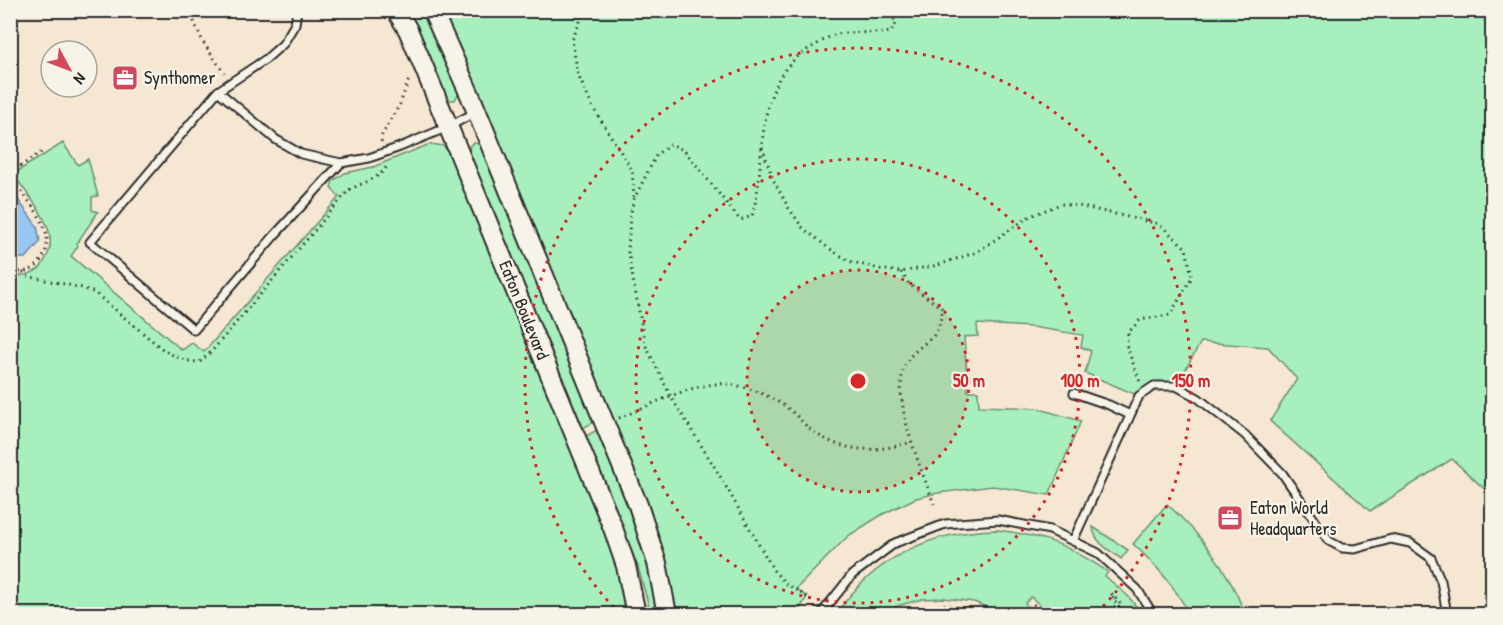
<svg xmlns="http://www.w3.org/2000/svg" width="1503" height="625" font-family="'Patrick Hand',sans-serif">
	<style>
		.built { fill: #f6e7d3; fill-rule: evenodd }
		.green { fill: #a7f0be; stroke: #698e74; stroke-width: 1.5 }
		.water { fill: #98c5f2; stroke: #6c87a2; stroke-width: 1.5 }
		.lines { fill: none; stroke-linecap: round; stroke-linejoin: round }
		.lane-casing { stroke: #2b2b2b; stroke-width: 11 }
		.secondary-casing { stroke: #2b2b2b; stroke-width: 22 }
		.path { stroke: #2b2b2b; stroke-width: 3; stroke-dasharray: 1.5 4.5; stroke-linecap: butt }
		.lane { stroke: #f7f3e8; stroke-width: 7 }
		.secondary { stroke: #f7f3e8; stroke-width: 18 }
		.ring { fill: none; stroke: #d62828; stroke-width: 3; stroke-dasharray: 3 6 }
		.labels { text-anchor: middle; stroke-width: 4.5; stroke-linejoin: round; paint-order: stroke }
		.poi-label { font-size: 18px; fill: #2b2b2b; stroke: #f7f3e8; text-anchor: start }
		.street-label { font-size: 18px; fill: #2b2b2b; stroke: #f7f3e8 }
		.centre { fill: #d62828; stroke: #f7f3e8; stroke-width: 3 }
		.ring-label { font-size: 18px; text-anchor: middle; font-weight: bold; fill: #d62828; stroke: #f7f3e8; stroke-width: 4.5; stroke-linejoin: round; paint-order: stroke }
	</style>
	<rect width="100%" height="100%" fill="#f7f3e8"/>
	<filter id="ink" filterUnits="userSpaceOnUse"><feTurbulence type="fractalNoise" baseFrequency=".0167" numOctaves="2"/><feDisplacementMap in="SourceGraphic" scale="12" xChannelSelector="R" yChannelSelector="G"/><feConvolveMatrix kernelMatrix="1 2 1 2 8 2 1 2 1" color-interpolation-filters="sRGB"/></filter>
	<g filter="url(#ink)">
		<path class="built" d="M11 11H1492V614H11ZM51 51H87V87H51Z"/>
		<path class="green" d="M407 11H420L432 31 459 92 455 100H450L446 96 430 56Z
			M432 11H1492V496L1452 459 1370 511 1270 421 1297 379 1268 347 1201 342 1176 386H1154L1139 396 1085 373 1091 351 1081 347 1083 335 1032 327 977 324 978 336 964 337 968 391H978L979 406 1036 408 1081 421 1049 495 993 486 938 493 916 498 883 514 848 536 796 589 807 597 797 614H667L657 563Z
			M63 143 78 165 88 159 98 196 92 197V210L98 212 77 243 78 246 71 256 182 350 192 343 204 352 339 197 331 187 333 181 345 173 373 167 430 144 444 146 451 156 613 528 636 614H11V278L13 275C22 277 32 274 40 268 43 265 45 260 47 256 61 229 28 196 13 174Z
			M474 143 479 144 482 147 594 422 583 428 469 151 470 145Z
			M597 430 622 489 645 553 660 614H651L638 567 586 436Z
			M1167 504C1202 536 1226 566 1244 611L1235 614H1189C1175 586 1156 565 1133 544Z
			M1093 527 1128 550 1121 559C1110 550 1094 543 1093 527Z
			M997 530C1046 536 1068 545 1108 572L1105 576 1128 596 1142 614H1050L1031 597 1025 603 1035 614H1004L974 602 944 598 922 599 897 606 882 614H836C874 559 929 531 997 530Z"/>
		<path class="water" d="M11 190 37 226 40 242 26 258H11Z"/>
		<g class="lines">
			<defs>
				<path id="lane" d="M297 10 295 24 283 44 266 59 218 91 90 242 194 330 274 236 341 163 369 158 400 147 448 127 476 112
					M218 91 275 139 301 154 341 163
					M1074 393 1109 405 1130 415
					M1073 541 1139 396 1154 386H1176L1198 398 1245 435 1282 473 1329 541 1342 548 1355 549 1391 539 1410 543 1431 558 1441 581 1447 614
					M821 614 852 575 895 543 945 524 998 520 1050 530 1098 553 1137 589 1153 614"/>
				<path id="secondary" d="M396 10 408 30 423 65 613 528 626 566 636 614
					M432 10 470 95 638 505 657 563 667 614"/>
			</defs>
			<use href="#lane" class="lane-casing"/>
			<use href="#secondary" class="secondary-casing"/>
			<path class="path" d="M189 10 203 42 224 73
				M585 10 572 40 578 75 592 106 632 170 634 197
				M381 142 382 135 400 104 409 79
				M762 147 773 179 788 207 802 227 827 247 849 261 879 269 901 272 938 265 977 252 1030 216 1061 204 1079 206 1159 224 1186 248 1192 277 1170 315 1140 320 1128 333 1127 347 1140 382
				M10 173 45 150
				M10 177C27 202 62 231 40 262 33 272 22 273 10 271
				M23 272 27 276 82 288 95 293 161 348C173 356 185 362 200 362L212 351 349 190C363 182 381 179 388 164
				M901 272 909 284 943 309C941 317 939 329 934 335 924 345 911 352 905 365 890 399 922 470 934 504
				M619 418C649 406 695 381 728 384 750 387 774 397 791 411 799 417 806 427 815 433 847 454 877 452 912 442
				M1484 592 1492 613
				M807 597 785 583 774 571 717 471 671 397 645 344 628 252 630 216 634 199 657 154 671 144 685 151 740 220 752 216C769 159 749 81 812 47 820 43 829 36 837 34 852 31 875 34 891 32L896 24 890 10
				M897 614 903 611 944 605 988 614
				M1039 614 1033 604 1044 614
				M1121 614 1111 593 1129 614"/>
			<use href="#lane" class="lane"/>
			<use href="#secondary" class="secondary"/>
		</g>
	</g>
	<circle cx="858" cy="381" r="111" fill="#d62828" fill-opacity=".12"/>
	<g class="ring">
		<circle cx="858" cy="381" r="111"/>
		<circle cx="858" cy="381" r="222"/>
		<path d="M620 614A333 333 0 1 1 1096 614"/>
	</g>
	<defs>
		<symbol id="office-square" viewBox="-11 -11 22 22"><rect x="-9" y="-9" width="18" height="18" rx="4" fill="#d1495b" stroke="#f7f3e8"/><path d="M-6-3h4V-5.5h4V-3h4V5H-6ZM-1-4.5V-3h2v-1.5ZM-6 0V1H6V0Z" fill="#fff"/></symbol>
	</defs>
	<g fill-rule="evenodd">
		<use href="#office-square" x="110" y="63" width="30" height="30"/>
		<use href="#office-square" x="1215" y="503" width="30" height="30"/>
	</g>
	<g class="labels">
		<g class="poi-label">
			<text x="144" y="84">Synthomer</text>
			<text x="1250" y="514">Eaton World<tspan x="1250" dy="21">Headquarters</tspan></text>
		</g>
		<g class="street-label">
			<text transform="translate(524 310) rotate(68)" y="6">Eaton Boulevard</text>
		</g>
	</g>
	<circle cx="858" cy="381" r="9" class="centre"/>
	<g class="ring-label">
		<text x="969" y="387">50 m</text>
		<text x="1080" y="387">100 m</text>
		<text x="1191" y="387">150 m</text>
	</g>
	<rect width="1503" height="625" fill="none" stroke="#f7f3e8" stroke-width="36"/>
	<rect x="18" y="18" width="1467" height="589" fill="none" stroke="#2b2b2b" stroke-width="2" filter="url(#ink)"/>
	<g transform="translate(69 69) rotate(131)"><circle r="28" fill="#f7f3e8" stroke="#a5a39c" stroke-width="1.5"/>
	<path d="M0-4.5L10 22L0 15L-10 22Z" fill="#d1495b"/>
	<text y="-9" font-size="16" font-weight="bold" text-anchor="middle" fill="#2b2b2b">N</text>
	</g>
</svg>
